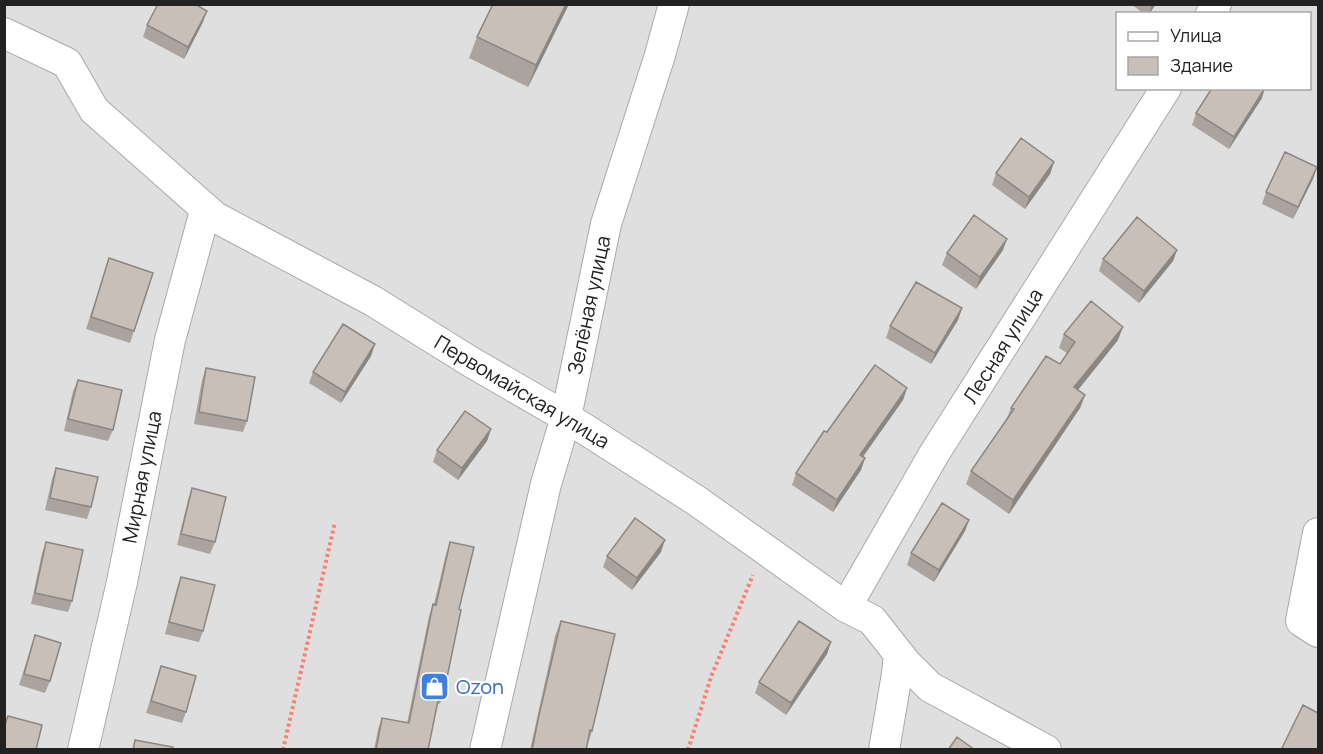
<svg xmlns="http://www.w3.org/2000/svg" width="1323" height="754" font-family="Manrope,sans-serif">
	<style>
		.residential { fill: #e0dfdf; fill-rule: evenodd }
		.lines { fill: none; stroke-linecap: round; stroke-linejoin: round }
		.minor-casing { stroke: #a9a9a9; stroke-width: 32 }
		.path { stroke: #fa8072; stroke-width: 4; stroke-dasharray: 3 3; stroke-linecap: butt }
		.minor { stroke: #fff; stroke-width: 30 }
		.wall { fill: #aba49e }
		.shaded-wall { fill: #8b8681 }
		.building { fill: #c7bfb8; stroke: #8b8681; stroke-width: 1.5 }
		.labels { text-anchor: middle; stroke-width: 4.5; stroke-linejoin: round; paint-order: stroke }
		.street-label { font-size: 20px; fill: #222; stroke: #fff }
		.shop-label { font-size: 20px; fill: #366cbe; stroke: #fff; text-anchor: start }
	</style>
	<rect width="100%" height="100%" fill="#f2efe9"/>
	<path class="residential" d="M5 5H1318V749H5ZM1118 14H1310V88H1118Z"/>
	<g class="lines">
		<defs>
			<path id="minor" d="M1211 14 1216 4
				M4 33 67 63 94 110 215 217 373 301 471 362 566 417 697 501 846 607 872 620 906 663 930 687 1046 750
				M1318 533 1301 621 1318 632
				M846 607 934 454 1166 88
				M83 750 122 582 170 340 204 215 202 206
				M485 750 546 484 566 417 606 224 660 55 674 4
				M884 750 897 674 899 654"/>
		</defs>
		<use href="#minor" class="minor-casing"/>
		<path class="path" d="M283 750 335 522
			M688 750 711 677 753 575"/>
		<use href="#minor" class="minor"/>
	</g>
	<path class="wall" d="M493 4H569L528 87 469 58 477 37Z
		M1131 4H1156L1149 14H1144Z
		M203 22 184 59 143 37 147 25Z
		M1262 98 1229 149 1192 125 1196 113Z
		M1054 162 1050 174 1025 209 992 185 996 173Z
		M1317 167 1313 179 1293 219 1262 204 1266 192Z
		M1003 250 976 289 942 265 947 253Z
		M1177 250 1173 261 1139 303 1099 271 1103 259Z
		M109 258 134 331 130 343 86 329Z
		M962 308 958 320 931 364 886 338 890 326Z
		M1064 334 1118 340 1078 390 1085 395 1080 408 1009 514 966 484 971 471 1006 420 1011 408 1060 364 1067 353 1059 348Z
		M375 344 371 356 341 403 309 383 313 372Z
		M206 368 247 421 243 432 194 424 202 380Z
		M78 380 113 430 108 441 64 431 73 391Z
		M907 388 903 400 863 457 865 458 861 470 833 512 792 485 796 473 827 432Z
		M491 429 487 441 458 480 433 462 437 450Z
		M56 468 91 507 87 519 45 510 52 479Z
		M192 488 215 542 210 554 177 545 188 500Z
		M969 520 965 531 934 582 907 565 911 553Z
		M46 542 72 601 68 612 31 604 42 553Z
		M450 542 459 609 444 692 440 704 437 703 428 750H374L378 729 382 718 407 723 429 616 433 604H434L446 554Z
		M661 552 632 590 603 567 607 556Z
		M181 577 203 631 199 642 165 634 177 588Z
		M561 621 592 731 586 750H530L555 636Z
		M35 635 50 681 45 693 19 685Z
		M831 642 827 654 786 715 755 693 759 682Z
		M161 666 186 712 182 723 146 713Z"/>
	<path class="shaded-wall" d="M566 4H569L528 87 536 65Z
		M1152 4H1156L1149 14Z
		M207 11 203 22 184 59 188 47Z
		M1265 88 1262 98 1229 149 1234 137Z
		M1054 162 1050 174 1025 209 1029 197Z
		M1317 167 1313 179 1293 219 1298 207Z
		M1007 239 1003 250 976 289 980 277Z
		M1177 250 1173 261 1139 303 1144 291Z
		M962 308 958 320 931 364 935 353Z
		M1123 327 1118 340 1069 401 1074 387Z
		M375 344 371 356 341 403 345 392Z
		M907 388 903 400 856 466 860 455Z
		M1085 395 1080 408 1009 514 1013 500Z
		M491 429 487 441 458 480 462 468Z
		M865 458 861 470 833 512 837 500Z
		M969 520 965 531 934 582 939 570Z
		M665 540 661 552 632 590 637 578Z
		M831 642 827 654 786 715 791 703Z"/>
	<path class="building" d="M158 4H195L207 11 188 47 147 25Z
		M493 4H566L536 65 477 37Z
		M1212 88H1265L1234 137 1196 113Z
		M1021 138 1054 162 1029 197 996 173Z
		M1285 152 1317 167 1298 207 1266 192Z
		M974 215 1007 239 980 277 947 253Z
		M1137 217 1177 250 1144 291 1103 259Z
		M109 258 153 273 134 331 91 317Z
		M916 282 962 308 935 353 890 326Z
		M1091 301 1123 327 1074 387 1085 395 1013 500 971 471 1014 409 1011 408 1046 356 1060 364 1075 342 1064 334Z
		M343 324 375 344 345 392 313 372Z
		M875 365 907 388 860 455 865 458 837 500 796 473 824 431 827 432Z
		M206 368 255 377 247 421 199 412Z
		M78 380 122 390 113 430 68 419Z
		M465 411 491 429 462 468 437 450Z
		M56 468 98 477 91 507 50 498Z
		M192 488 226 497 215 542 181 534Z
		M942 503 969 520 939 570 911 553Z
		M635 518 665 540 637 578 607 556Z
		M46 542 83 550 72 601 35 593Z
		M450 542 474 547 459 609 461 610 444 692 440 691 428 750H376L382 718 409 723 433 604 436 605Z
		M181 577 215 585 203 631 169 622Z
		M561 621 615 634 592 731 590 730 586 750H532L539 715Z
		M799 621 831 642 791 703 759 682Z
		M35 635 61 643 50 681 24 674Z
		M161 666 196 676 186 712 151 701Z
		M1303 705 1318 713V750H1281Z
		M8 716 42 725 36 750H4V727Z
		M957 737 975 750H948Z
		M135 740 173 747V750H133Z"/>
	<defs>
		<symbol id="shop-square" viewBox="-11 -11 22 22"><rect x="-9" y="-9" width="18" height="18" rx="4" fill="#3f7fe0" stroke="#fff"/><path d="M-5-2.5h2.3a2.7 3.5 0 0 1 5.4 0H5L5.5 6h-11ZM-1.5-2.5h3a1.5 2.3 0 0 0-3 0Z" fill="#fff"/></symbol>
	</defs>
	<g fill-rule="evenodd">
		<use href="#shop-square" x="418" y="670" width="33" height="33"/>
	</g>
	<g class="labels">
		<g class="street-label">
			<text transform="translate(589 305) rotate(-78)" y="7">Зелёная улица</text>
			<text transform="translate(1003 346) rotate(-58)" y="7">Лесная улица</text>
			<text transform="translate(522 392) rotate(31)" y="7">Первомайская улица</text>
			<text transform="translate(142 477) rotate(-79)" y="7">Мирная улица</text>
		</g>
		<g class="shop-label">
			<text x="456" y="694">Ozon</text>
		</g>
	</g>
	<rect width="1323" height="754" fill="none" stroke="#222222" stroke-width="12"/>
	<rect x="1116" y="12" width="195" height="78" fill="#ffffff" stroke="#a7a7a7" stroke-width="1.5"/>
	<rect x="1128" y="32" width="30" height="9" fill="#ffffff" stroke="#a7a7a7" stroke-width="1.5"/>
	<text x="1170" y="42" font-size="18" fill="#222222">Улица</text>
	<rect x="1128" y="57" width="30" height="18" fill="#c7bfb8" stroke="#a7a7a7" stroke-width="1.5"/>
	<text x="1170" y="72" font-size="18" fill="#222222">Здание</text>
</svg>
